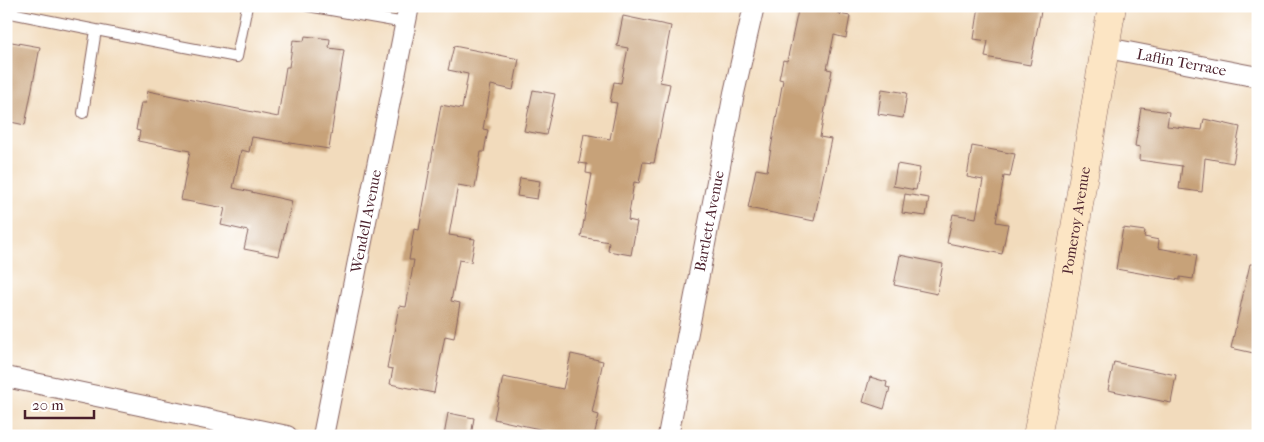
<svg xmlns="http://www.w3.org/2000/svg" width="1264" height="442" font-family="'IM FELL French Canon',serif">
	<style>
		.building { fill: #c7a279 }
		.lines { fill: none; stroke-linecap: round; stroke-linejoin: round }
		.lane-casing { stroke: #85615e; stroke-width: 12 }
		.street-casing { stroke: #85615e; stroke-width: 22 }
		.secondary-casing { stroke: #85615e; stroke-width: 29 }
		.lane { stroke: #fff; stroke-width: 10 }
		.street { stroke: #fff; stroke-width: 20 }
		.secondary { stroke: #fce5c4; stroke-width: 28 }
		.labels { text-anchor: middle; stroke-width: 4.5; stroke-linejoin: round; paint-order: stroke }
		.street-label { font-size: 15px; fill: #4a1f2b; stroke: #fff }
	</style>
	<rect width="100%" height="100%" fill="#fff"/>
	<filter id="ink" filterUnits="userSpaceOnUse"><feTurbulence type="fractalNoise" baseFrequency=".02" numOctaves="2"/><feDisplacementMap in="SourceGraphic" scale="10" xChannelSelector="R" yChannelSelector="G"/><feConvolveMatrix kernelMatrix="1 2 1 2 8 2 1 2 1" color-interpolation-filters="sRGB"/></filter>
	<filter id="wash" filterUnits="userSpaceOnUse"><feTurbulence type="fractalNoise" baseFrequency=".0096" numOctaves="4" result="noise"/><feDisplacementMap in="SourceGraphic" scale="20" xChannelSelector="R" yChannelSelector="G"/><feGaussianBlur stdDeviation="1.12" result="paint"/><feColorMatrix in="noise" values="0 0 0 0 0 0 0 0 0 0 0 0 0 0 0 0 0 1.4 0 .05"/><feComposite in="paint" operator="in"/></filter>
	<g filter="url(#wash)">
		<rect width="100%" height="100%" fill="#f2dbbc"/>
		<g id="blocks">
			<path class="building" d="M799 6H840L839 14 850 16 846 38 834 35 827 69 832 70 820 137 831 139 814 221 748 208 756 169 767 171 783 80 779 79 783 60 787 61Z
				M979 6H1042L1030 65 985 57 988 41 974 39Z
				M623 16 671 26 660 82 670 84 654 163 643 162 639 183 634 182 628 220 637 222 631 255 608 251 609 242 581 237 592 174 586 173 587 164 579 163 584 134 610 139 617 103 610 102 614 82 621 83 628 48 617 46Z
				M305 36 330 39 329 48 344 50 329 149 252 137 249 152 241 150 233 188 292 201 279 256 244 249 248 231 221 225 225 208 181 200 190 151 138 141 140 131 136 130 141 103H146L148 91 278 117 286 67H289L293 40 304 41Z
				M6 41 40 47 25 125 6 121Z
				M454 46 519 59 513 90 491 85 483 129 488 130 484 152H481L475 188 458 185 449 235 475 239 471 262 459 260 451 301 460 303 454 338 445 336 434 393 390 384 393 369 387 368 399 306 406 307 414 260H409L414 229 419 230 441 105 462 109 468 74 448 70Z
				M882 89 907 93 903 118 878 114Z
				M533 90 555 94 546 135 524 131Z
				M1141 108 1169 112 1167 126 1202 130 1204 119 1240 127 1233 163 1205 158 1202 192 1179 189 1182 166 1139 160 1140 147 1135 146Z
				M972 146 1015 154 1010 177 1004 176 996 222 1008 224 1002 254 947 243 953 214 976 218 983 180 967 177Z
				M897 164 920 168 916 190 893 186Z
				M520 178 540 181 537 199 517 196Z
				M905 194 929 198 926 216 902 213Z
				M1123 228 1145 231 1144 237 1159 240 1158 248 1197 255 1193 279 1180 277V280L1116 269Z
				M900 255 943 264 937 294 894 285Z
				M1250 264H1258V354L1231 348Z
				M571 354 603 361 592 413 599 415 594 436H571L494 419 503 377 563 389Z
				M1114 362 1176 375 1171 403 1108 390Z
				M870 377 887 382 886 387 890 388 884 409 863 402Z
				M448 413 474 418 471 436H444Z"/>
		</g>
	</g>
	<g filter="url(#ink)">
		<use href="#blocks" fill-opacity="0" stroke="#85615e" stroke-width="1"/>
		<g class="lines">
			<defs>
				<path id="lane" d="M308 6 405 23
					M6 12 96 30 83 113
					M96 30 237 57 247 6"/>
				<g id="street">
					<path id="s1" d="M1107 48 1258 77"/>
					<path d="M6 377 287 436"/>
					<path id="s2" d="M323 436 409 6"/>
					<path id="s3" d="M668 436 734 93 754 6"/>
				</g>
				<g id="secondary">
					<path id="s4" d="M1037 436 1057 336 1112 6"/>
				</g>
			</defs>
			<use href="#lane" class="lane-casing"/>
			<use href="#street" class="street-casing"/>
			<use href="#secondary" class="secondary-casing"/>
			<use href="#lane" class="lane"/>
			<use href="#street" class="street"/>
			<use href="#secondary" class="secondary"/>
		</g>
	</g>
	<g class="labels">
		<g class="street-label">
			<text dy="5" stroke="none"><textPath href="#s1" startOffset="76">Laflin Terrace</textPath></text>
			<text dy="5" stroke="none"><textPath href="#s2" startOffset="219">Wendell Avenue</textPath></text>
			<text dy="5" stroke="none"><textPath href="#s3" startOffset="219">Bartlett Avenue</textPath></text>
			<text dy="5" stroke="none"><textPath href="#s4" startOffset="219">Pomeroy Avenue</textPath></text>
		</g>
	</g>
	<rect width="1264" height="442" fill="none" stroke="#fff" stroke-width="25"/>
	<path d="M25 410v8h69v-8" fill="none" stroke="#4a1f2b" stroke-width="2.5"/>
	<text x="32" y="410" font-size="15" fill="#4a1f2b" stroke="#ffffff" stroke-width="4" paint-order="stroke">20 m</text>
</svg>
